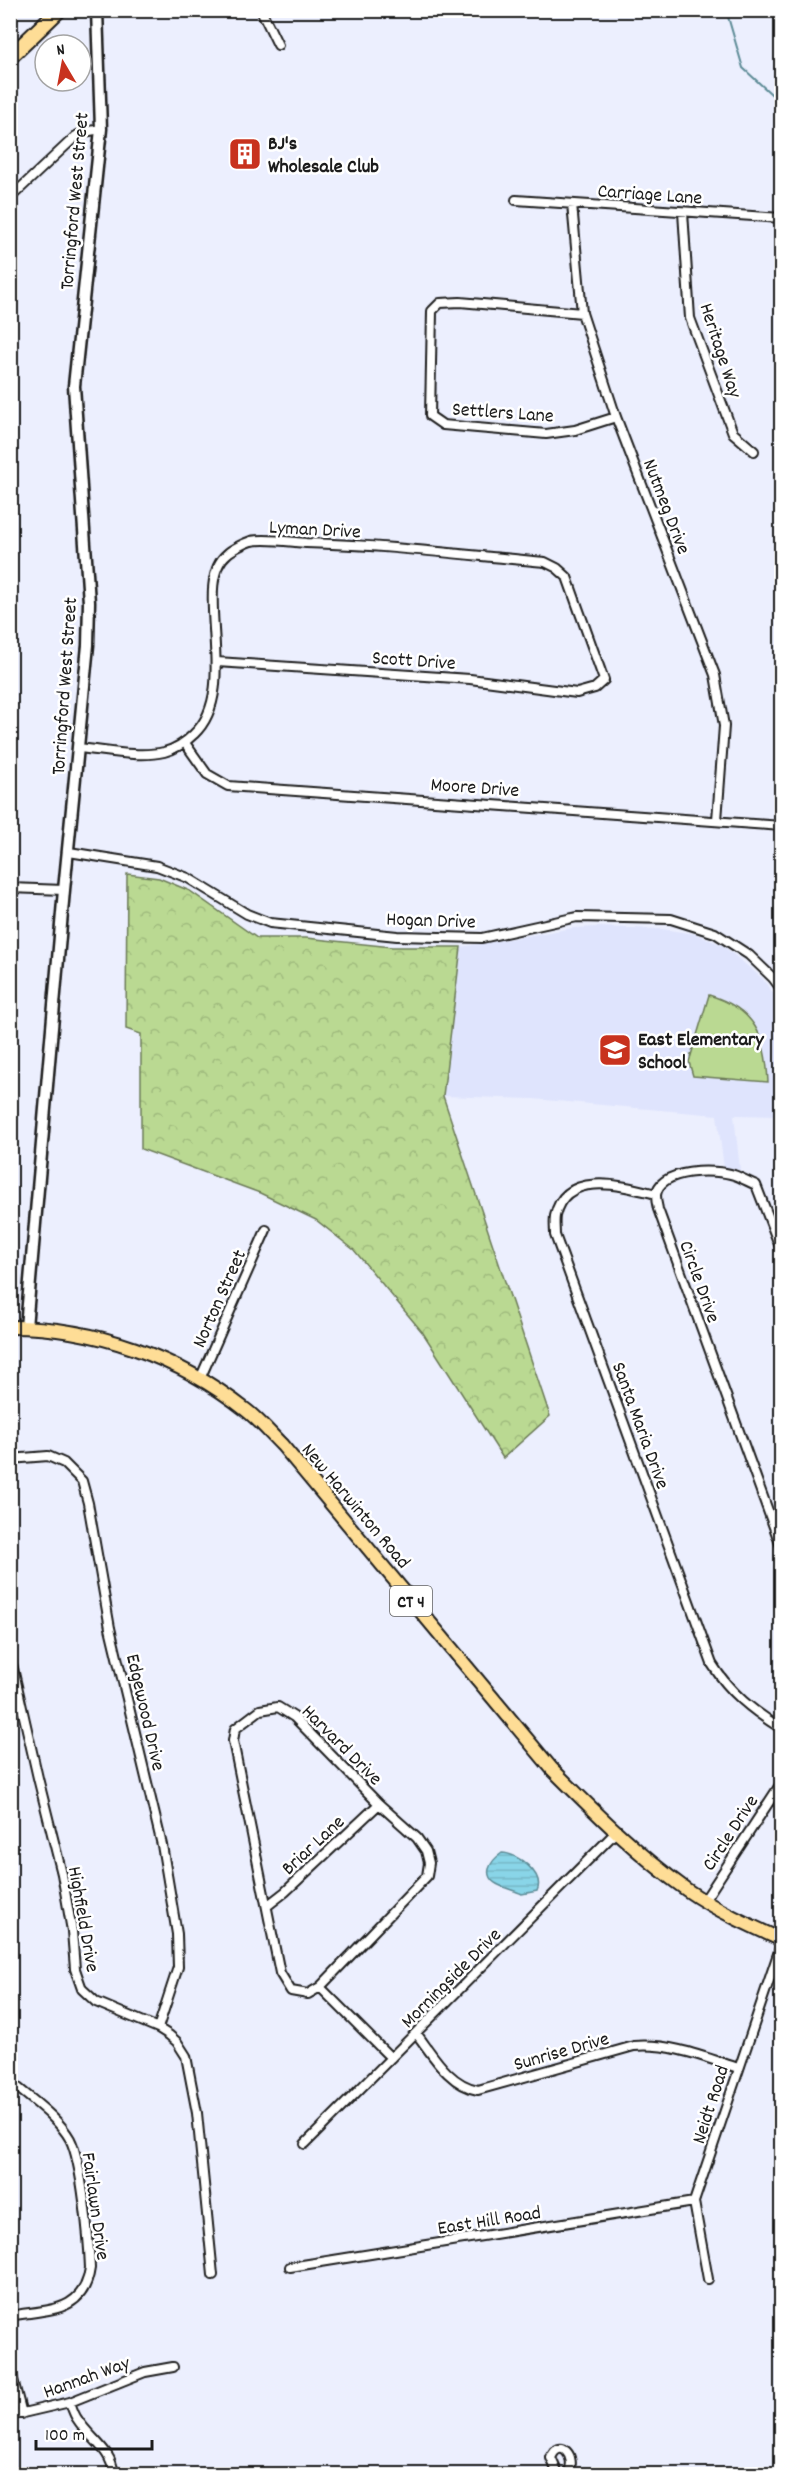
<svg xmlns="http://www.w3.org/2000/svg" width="792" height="2485" font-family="Dekko,sans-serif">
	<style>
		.built { fill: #dfe4fd }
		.forest { fill: url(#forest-crowns); stroke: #6b7a57; stroke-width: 1.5 }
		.pitch { fill: #bad992; stroke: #6b7a57; stroke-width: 1.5 }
		.water { fill: url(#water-rules); stroke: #5d8b96; stroke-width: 1.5 }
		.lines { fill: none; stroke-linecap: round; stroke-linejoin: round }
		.stream { stroke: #5d8b96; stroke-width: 2 }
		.street-casing { stroke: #1c1c1c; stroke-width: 12 }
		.secondary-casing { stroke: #1c1c1c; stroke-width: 15 }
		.primary-casing { stroke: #1c1c1c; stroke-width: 16 }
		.highway-casing { stroke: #1c1c1c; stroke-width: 18 }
		.street { stroke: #fff; stroke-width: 8 }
		.secondary { stroke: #fff; stroke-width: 10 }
		.primary { stroke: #fedd96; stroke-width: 12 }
		.highway { stroke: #fedd96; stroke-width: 14 }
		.labels { text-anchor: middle; stroke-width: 5; stroke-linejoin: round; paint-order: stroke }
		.shield { fill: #fff; stroke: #606060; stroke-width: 1.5 }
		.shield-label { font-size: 18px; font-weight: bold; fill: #1c1c1c }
		.poi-label { font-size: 20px; font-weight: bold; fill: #1c1c1c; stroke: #fff; text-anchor: start }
		.street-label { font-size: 20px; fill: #1c1c1c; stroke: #fff }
	</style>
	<defs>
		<pattern id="forest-crowns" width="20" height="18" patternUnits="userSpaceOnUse" patternTransform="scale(1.5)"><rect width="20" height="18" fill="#bad992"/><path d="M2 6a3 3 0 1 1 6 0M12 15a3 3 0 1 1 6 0" fill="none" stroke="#9fba7d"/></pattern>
		<pattern id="water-rules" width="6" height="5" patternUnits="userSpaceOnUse" patternTransform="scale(1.5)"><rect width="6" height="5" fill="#89d5e8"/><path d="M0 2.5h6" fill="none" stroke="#76b6c6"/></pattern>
	</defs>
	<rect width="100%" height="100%" fill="#eceffe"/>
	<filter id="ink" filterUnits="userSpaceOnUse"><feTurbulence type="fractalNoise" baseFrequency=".0167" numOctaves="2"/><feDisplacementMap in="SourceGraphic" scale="12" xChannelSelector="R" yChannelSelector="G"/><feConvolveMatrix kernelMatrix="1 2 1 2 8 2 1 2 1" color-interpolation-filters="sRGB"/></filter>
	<g filter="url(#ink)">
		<path class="built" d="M596 927 662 929 695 934 722 945 762 978 781 1004V1121L780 1116 734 1115 740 1170 724 1168 717 1115 533 1099 443 1096 461 947 573 928Z"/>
		<path class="forest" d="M127 874 159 878 190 891 257 938H306L392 947H461L443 1096 550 1416 503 1458 423 1333 354 1250 316 1220 260 1193 141 1149V1034L126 1029Z"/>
		<path class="pitch" d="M709 995C755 1009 766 1036 768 1082L693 1076 689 1062Z"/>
		<path class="water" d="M502 1853C517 1853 545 1874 537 1891L522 1894C511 1888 485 1886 489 1869 491 1862 496 1857 502 1853Z"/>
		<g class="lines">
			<path class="stream" d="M726 10 743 68 782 104"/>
			<defs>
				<path id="street" d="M261 10 278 45
					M10 198 76 136 84 132 101 129
					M516 200 782 218
					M572 204 582 313 616 417 715 675 724 726 717 820
					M683 212 690 318 733 433 754 451
					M582 313 460 302 440 303 432 311 430 416 443 425 546 434 575 430 616 417
					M185 743 207 774 228 786 782 826
					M78 748C104 750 137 758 164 752 176 749 186 742 194 734 242 689 190 584 227 554 232 549 245 543 251 541 266 538 291 542 306 543 386 545 466 555 545 562L557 568 567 577 604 680 595 688 577 693 470 679 217 662
					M69 852 157 866 188 878 247 914 270 923 397 936 482 938 577 917 671 919 715 933 749 955 773 978 782 990
					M10 888 64 890
					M656 1194C624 1186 565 1169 555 1216 554 1222 555 1229 555 1235L712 1664C730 1693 753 1711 782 1729
					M782 1252 756 1185C749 1182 742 1178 734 1175 715 1169 660 1168 656 1195 656 1199 657 1205 658 1209L782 1549
					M200 1379 266 1230
					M10 1459 48 1456 64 1463 82 1481 88 1503 110 1628 162 1845 177 1934 178 1967 158 2028
					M10 1655 38 1778 62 1874 72 1931 75 1969 82 1989 96 2002 158 2028 169 2035 177 2042 186 2056 197 2113 213 2275
					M278 1707 294 1717 379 1804 417 1838 426 1851 429 1863 427 1876 320 1987 308 1994 291 1991 280 1973 233 1741 235 1729 260 1710Z
					M704 1901 782 1782
					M267 1906 285 1892 379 1804
					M320 1987 391 2058
					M416 2033C433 2055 449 2085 478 2090L634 2046C671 2043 704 2057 738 2068
					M10 2081C30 2099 57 2116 70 2139 82 2162 89 2240 90 2268 84 2314 46 2309 10 2316
					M305 2144 616 1832
					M290 2267 694 2202
					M708 2279 694 2202 782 1942
					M10 2368 22 2414
					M70 2402C72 2408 74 2415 78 2420 91 2440 111 2449 114 2474
					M10 2416 70 2402 145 2372 173 2367
					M558 2474 551 2458C559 2437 578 2456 568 2474"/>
				<path id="secondary" d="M26 1327 64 890 88 645 89 602 74 386 101 129 97 10"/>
				<path id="primary" d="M10 1327C95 1327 179 1357 246 1410 259 1420 270 1433 282 1445L552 1769C595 1812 638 1855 687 1890 716 1910 749 1925 782 1940"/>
				<path id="highway" d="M10 57 59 10"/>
			</defs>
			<use href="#street" class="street-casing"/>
			<use href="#secondary" class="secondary-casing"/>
			<use href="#primary" class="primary-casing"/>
			<use href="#highway" class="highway-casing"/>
			<use href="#street" class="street"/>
			<use href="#secondary" class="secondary"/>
			<use href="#primary" class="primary"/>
			<use href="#highway" class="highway"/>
		</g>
	</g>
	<defs>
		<symbol id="building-square" viewBox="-11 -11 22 22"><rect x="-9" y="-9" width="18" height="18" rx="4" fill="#c8321e" stroke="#fff"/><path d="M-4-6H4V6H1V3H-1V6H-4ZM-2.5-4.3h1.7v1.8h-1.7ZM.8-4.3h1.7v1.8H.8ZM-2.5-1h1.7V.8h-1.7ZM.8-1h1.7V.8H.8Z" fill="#fff"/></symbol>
		<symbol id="school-square" viewBox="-11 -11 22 22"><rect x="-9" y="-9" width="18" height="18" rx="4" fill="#c8321e" stroke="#fff"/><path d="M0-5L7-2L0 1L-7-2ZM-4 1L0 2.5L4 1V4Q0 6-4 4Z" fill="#fff"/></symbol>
	</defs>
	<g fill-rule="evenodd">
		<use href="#building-square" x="226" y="135" width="38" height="38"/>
		<use href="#school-square" x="596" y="1031" width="38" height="38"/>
	</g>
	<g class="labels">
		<rect class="shield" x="390" y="1586" width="42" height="30" rx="4.5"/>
		<g class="shield-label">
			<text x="411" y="1607">CT 4</text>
		</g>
		<g class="poi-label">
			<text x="268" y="149">BJ's<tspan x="268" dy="23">Wholesale Club</tspan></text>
			<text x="638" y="1045">East Elementary<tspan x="638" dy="23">School</tspan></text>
		</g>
		<g class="street-label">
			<text transform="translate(650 193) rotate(4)" y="7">Carriage Lane</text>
			<text transform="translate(73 201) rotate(-85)" y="7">Torringford West Street</text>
			<text transform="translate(722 350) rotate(72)" y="7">Heritage Way</text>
			<text transform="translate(503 411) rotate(4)" y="7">Settlers Lane</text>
			<text transform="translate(668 506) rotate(69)" y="7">Nutmeg Drive</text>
			<text transform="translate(315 528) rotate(3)" y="7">Lyman Drive</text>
			<text transform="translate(414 659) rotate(4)" y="7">Scott Drive</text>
			<text transform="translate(63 686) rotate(-86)" y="7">Torringford West Street</text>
			<text transform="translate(475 786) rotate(4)" y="7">Moore Drive</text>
			<text transform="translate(431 919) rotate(2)" y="7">Hogan Drive</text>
			<text transform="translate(701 1281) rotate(70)" y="7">Circle Drive</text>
			<text transform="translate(218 1298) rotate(-66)" y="7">Norton Street</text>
			<text transform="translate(642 1425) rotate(70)" y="7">Santa Maria Drive</text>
			<text transform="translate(357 1505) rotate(50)" y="7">New Harwinton Road</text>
			<text transform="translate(147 1712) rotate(77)" y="7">Edgewood Drive</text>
			<text transform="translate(343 1744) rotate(45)" y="7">Harvard Drive</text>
			<text transform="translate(729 1832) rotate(-57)" y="7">Circle Drive</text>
			<text transform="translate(312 1844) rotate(-43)" y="7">Briar Lane</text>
			<text transform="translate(85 1919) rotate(80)" y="7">Highfield Drive</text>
			<text transform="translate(450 1977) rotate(-45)" y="7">Morningside Drive</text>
			<text transform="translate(561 2050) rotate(-16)" y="7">Sunrise Drive</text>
			<text transform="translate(709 2104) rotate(-72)" y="7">Neidt Road</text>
			<text transform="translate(97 2206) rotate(82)" y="7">Fairlawn Drive</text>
			<text transform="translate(489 2219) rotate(-9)" y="7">East Hill Road</text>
			<text transform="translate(86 2376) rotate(-20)" y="7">Hannah Way</text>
		</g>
	</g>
	<rect width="792" height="2485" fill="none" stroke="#fff" stroke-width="36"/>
	<rect x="18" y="18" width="756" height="2449" fill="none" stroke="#1c1c1c" stroke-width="2" filter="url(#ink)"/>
	<g transform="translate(63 63) rotate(350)"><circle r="28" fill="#ffffff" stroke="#a4a4a4" stroke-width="1.5"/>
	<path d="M0-4.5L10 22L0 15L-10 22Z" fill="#c8321e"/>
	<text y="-9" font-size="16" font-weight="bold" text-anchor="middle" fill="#1c1c1c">N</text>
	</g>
	<path d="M36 2440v9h116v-9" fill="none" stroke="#1c1c1c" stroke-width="3"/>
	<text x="45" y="2440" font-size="18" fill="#1c1c1c" stroke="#ffffff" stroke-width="4.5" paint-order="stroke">100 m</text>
</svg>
